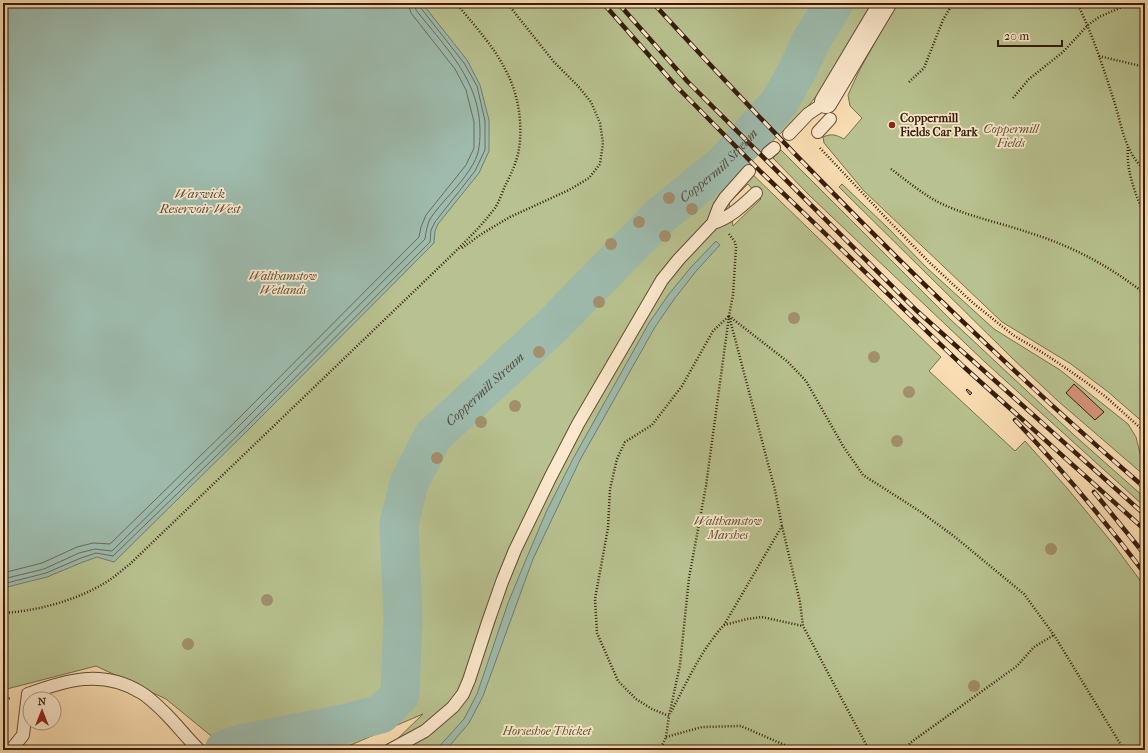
<svg xmlns="http://www.w3.org/2000/svg" width="1148" height="753" font-family="'IM FELL French Canon',serif">
	<style>
		.green { fill: #b8c290; stroke: #76704e; fill-rule: evenodd }
		.water { fill: #9ebbad; stroke: #747c6c }
		.lines { fill: none; stroke-linecap: round; stroke-linejoin: round }
		.shore { stroke: #6a6c5c; stroke-width: 1 }
		.river { stroke: #9ebbad; stroke-width: 39 }
		.building { fill: #d59379; stroke: #351d0b }
		.lane-casing { stroke: #664d35; stroke-width: 14 }
		.street-casing { stroke: #664d35; stroke-width: 24 }
		.path { stroke: #351d0b; stroke-width: 2.5; stroke-dasharray: 1 2; stroke-linecap: butt }
		.lane { stroke: #fce9cd; stroke-width: 12 }
		.street { stroke: #fce9cd; stroke-width: 22 }
		.rail-casing { stroke: #351d0b; stroke-width: 4.5 }
		.rail { stroke: #fce9cd; stroke-width: 3; stroke-dasharray: 9; stroke-linecap: butt }
		.tree { fill: #a38f6c }
		.poi-dot { fill: #8f2418; stroke: #fce9cd; stroke-width: 1.5 }
		.labels { text-anchor: middle; stroke-width: 3.5; stroke-linejoin: round; paint-order: stroke }
		.poi-label { font-size: 12px; font-weight: bold; fill: #351d0b; stroke: #fce9cd; text-anchor: start }
		.park-label { font-size: 12px; font-style: italic; fill: #5c4f33; stroke: #fce9cd }
		.water-label { font-size: 13px; font-style: italic; fill: #544c3c; stroke: #fce9cd }
	</style>
	<rect width="100%" height="100%" fill="#faddb2"/>
	<filter id="stains"><feTurbulence type="fractalNoise" baseFrequency=".005" numOctaves="4"/><feColorMatrix values="0 0 0 0 .2 0 0 0 0 .09 0 0 0 0 .02 0 0 0 .5 -.17"/></filter>
	<radialGradient id="worn" r=".72"><stop offset=".6" stop-color="#630" stop-opacity="0"/><stop offset="1" stop-color="#630" stop-opacity=".3"/></radialGradient>
	<path class="green" d="M3 3H873L818 94 805 110 745 167 941 357 929 371 1015 451 1025 441 1067 488 1114 545 1145 587V750H386L423 714 339 750H230L210 735 166 699 96 666 3 690ZM748 184 761 199 733 226 729 203Z
		M897 3H1145V424L1107 391 1071 364 1002 322 864 191 824 143 823 137C832 133 836 135 844 139L862 118 850 106 848 95 859 71Z
		M781 150 950 319 1074 435 1145 498V507L986 363 810 196 773 158Z
		M842 184 889 229 927 268 994 329 1060 370 1128 424 1136 437 1142 461 1145 464V476L1058 401 1012 358 839 187Z"/>
	<path class="water" d="M3 3H422L467 60 480 85 489 120V151L479 173 438 224 435 231 434 243 249 429 114 562 97 557 83 562 47 577 3 588Z
		M824 3H845L835 18 819 47 816 56 811 62 801 77 798 87 789 95 774 122 759 106 760 102 773 90 783 79 797 43Z
		M716 241 720 245 697 270 675 298 655 327 580 460 533 559 483 696 469 723 446 750H436L464 719 477 694 508 603 527 557 547 510 574 457 649 323 669 294 692 266Z"/>
	<g class="lines">
		<path class="shore" d="M827 3V7L801 45 786 80 776 93 764 103 765 106 772 114 775 113 786 93 794 85 798 75 807 60 813 54 816 45 832 16 840 3
			M3 573 42 563 77 547 93 543 110 544 238 419 419 237 421 227 426 215 466 165 474 148V122L466 90 455 69 411 13 408 3
			M3 579 44 569 79 553 95 549 112 551 242 423 425 239C426 232 427 225 430 219 442 201 459 187 470 169 479 156 480 146 480 131 480 80 445 47 416 10L414 3
			M3 584 46 573 81 558 96 553 113 556 246 427 430 242 431 230 435 222 475 171 485 150V121L477 86 464 63 420 7 419 3"/>
		<path class="river" id="s1" d="M224 750 241 744 343 724 381 714 400 695 403 617 399 524 409 483 433 436 552 326 660 216 724 164 779 103 797 71 811 41 834 3"/>
	</g>
	<path class="building" d="M1074 384 1104 412 1095 420 1066 393Z
		M967 389 972 393 970 395 966 390Z"/>
	<g class="lines">
		<defs>
			<path id="lane" d="M818 132 830 119
				M789 134 808 114 826 102
				M768 153 774 148
				M713 223C730 218 743 205 756 193
				M11 750 23 735 28 694C66 680 102 669 140 692 149 697 158 706 166 714 177 725 187 738 199 750
				M390 750 425 731 453 707 463 694 469 680 488 622 502 582 515 550 550 478 578 424 662 280 679 259 713 223 719 207 725 198 749 171"/>
			<path id="street" d="M826 102 885 3"/>
		</defs>
		<use href="#lane" class="lane-casing"/>
		<use href="#street" class="street-casing"/>
		<path class="path" d="M1077 3C1093 35 1104 70 1115 104 1122 127 1125 153 1145 170
			M1099 56 1145 67
			M909 82 924 68 943 20 953 3
			M1013 98 1029 79 1063 52 1088 25 1099 17 1131 3
			M1128 147C1127 160 1129 173 1133 185 1136 197 1142 207 1145 218
			M820 148 888 220 930 263 973 303 1013 335 1048 356 1083 380 1106 397 1145 432
			M891 169C906 180 921 193 938 202 966 216 998 222 1027 232 1070 245 1110 266 1145 294
			M729 234 735 242 736 247 733 295 729 316 775 490 782 526 800 602 803 626 869 750
			M462 248 483 233 510 217 569 190 589 178 600 164 603 143 600 123 591 102 578 86 554 62 507 3
			M729 316 706 486 689 578 680 665 669 716 652 709 636 699 618 681 597 633 595 599 608 528 610 489 617 459 625 442 652 425 682 386 713 331Z
			M729 316 788 362 806 381 843 446 863 475 921 512 955 537 1024 594 1054 635 1124 750
			M3 613C38 611 78 600 108 581 116 576 123 569 130 564L456 251C470 237 483 224 495 208 499 202 502 193 505 186 511 175 517 161 519 149 523 122 518 92 505 69 493 45 473 24 456 3
			M724 625 747 619 762 617 803 626
			M3 700 10 698
			M671 712C687 682 701 650 724 625L782 526
			M666 737 702 727 741 726 796 750
			M660 750 666 737 669 716
			M907 750 910 743 1017 666 1034 647 1054 635"/>
		<use href="#lane" class="lane"/>
		<use href="#street" class="street"/>
		<defs>
			<path id="rail" d="M603 3 676 86 760 171 964 367 1145 530
				M618 3 687 81 916 310 1145 515
				M653 3C809 173 971 338 1145 488
				M1015 420C1062 469 1105 521 1145 574
				M1094 492 1145 555"/>
		</defs>
		<use href="#rail" class="rail-casing"/>
		<use href="#rail" class="rail"/>
	</g>
	<g class="tree">
		<circle cx="669" cy="198" r="6"/>
		<circle cx="692" cy="209" r="6"/>
		<circle cx="639" cy="222" r="6"/>
		<circle cx="665" cy="236" r="6"/>
		<circle cx="611" cy="244" r="6"/>
		<circle cx="599" cy="302" r="6"/>
		<circle cx="794" cy="318" r="6"/>
		<circle cx="539" cy="352" r="6"/>
		<circle cx="874" cy="357" r="6"/>
		<circle cx="909" cy="392" r="6"/>
		<circle cx="515" cy="406" r="6"/>
		<circle cx="481" cy="422" r="6"/>
		<circle cx="897" cy="441" r="6"/>
		<circle cx="437" cy="458" r="6"/>
		<circle cx="1051" cy="549" r="6"/>
		<circle cx="267" cy="600" r="6"/>
		<circle cx="188" cy="644" r="6"/>
		<circle cx="974" cy="686" r="6"/>
	</g>
	<circle class="poi-dot" cx="892" cy="125" r="4"/>
	<g class="labels">
		<g class="poi-label">
			<text x="900" y="122">Coppermill<tspan x="900" dy="14">Fields Car Park</tspan></text>
		</g>
		<g class="park-label">
			<text x="1011" y="133">Coppermill<tspan x="1011" dy="14">Fields</tspan></text>
			<text x="283" y="280">Walthamstow<tspan x="283" dy="14">Wetlands</tspan></text>
			<text x="728" y="525">Walthamstow<tspan x="728" dy="14">Marshes</tspan></text>
			<text x="547" y="735">Horseshoe Thicket</text>
		</g>
		<g class="water-label">
			<text dy="5" stroke="none"><textPath href="#s1" startOffset="848">Coppermill Stream</textPath></text>
			<text x="200" y="198">Warwick<tspan x="200" dy="15">Reservoir West</tspan></text>
			<text dy="5" stroke="none"><textPath href="#s1" startOffset="524">Coppermill Stream</textPath></text>
		</g>
	</g>
	<rect width="1148" height="753" fill="none" stroke="#faddb2" stroke-width="16"/>
	<rect x="4" y="4" width="1140" height="745" fill="none" stroke="#351d0b" stroke-width="2"/>
	<rect x="8" y="8" width="1132" height="737" fill="none" stroke="#351d0b"/>
	<g transform="translate(42 711)"><circle r="19" fill="#fce9cd" stroke="#ac977f"/>
	<path d="M0-3L7 15L0 10L-7 15Z" fill="#8f2418"/>
	<text y="-6" font-size="11" font-weight="bold" text-anchor="middle" fill="#351d0b">N</text>
	</g>
	<path d="M998 40v6h64v-6" fill="none" stroke="#351d0b" stroke-width="2"/>
	<text x="1004" y="40" font-size="12" fill="#351d0b" stroke="#fce9cd" stroke-width="3" paint-order="stroke">20 m</text>
	<rect width="100%" height="100%" filter="url(#stains)"/>
	<rect width="100%" height="100%" fill="url(#worn)"/>
</svg>
